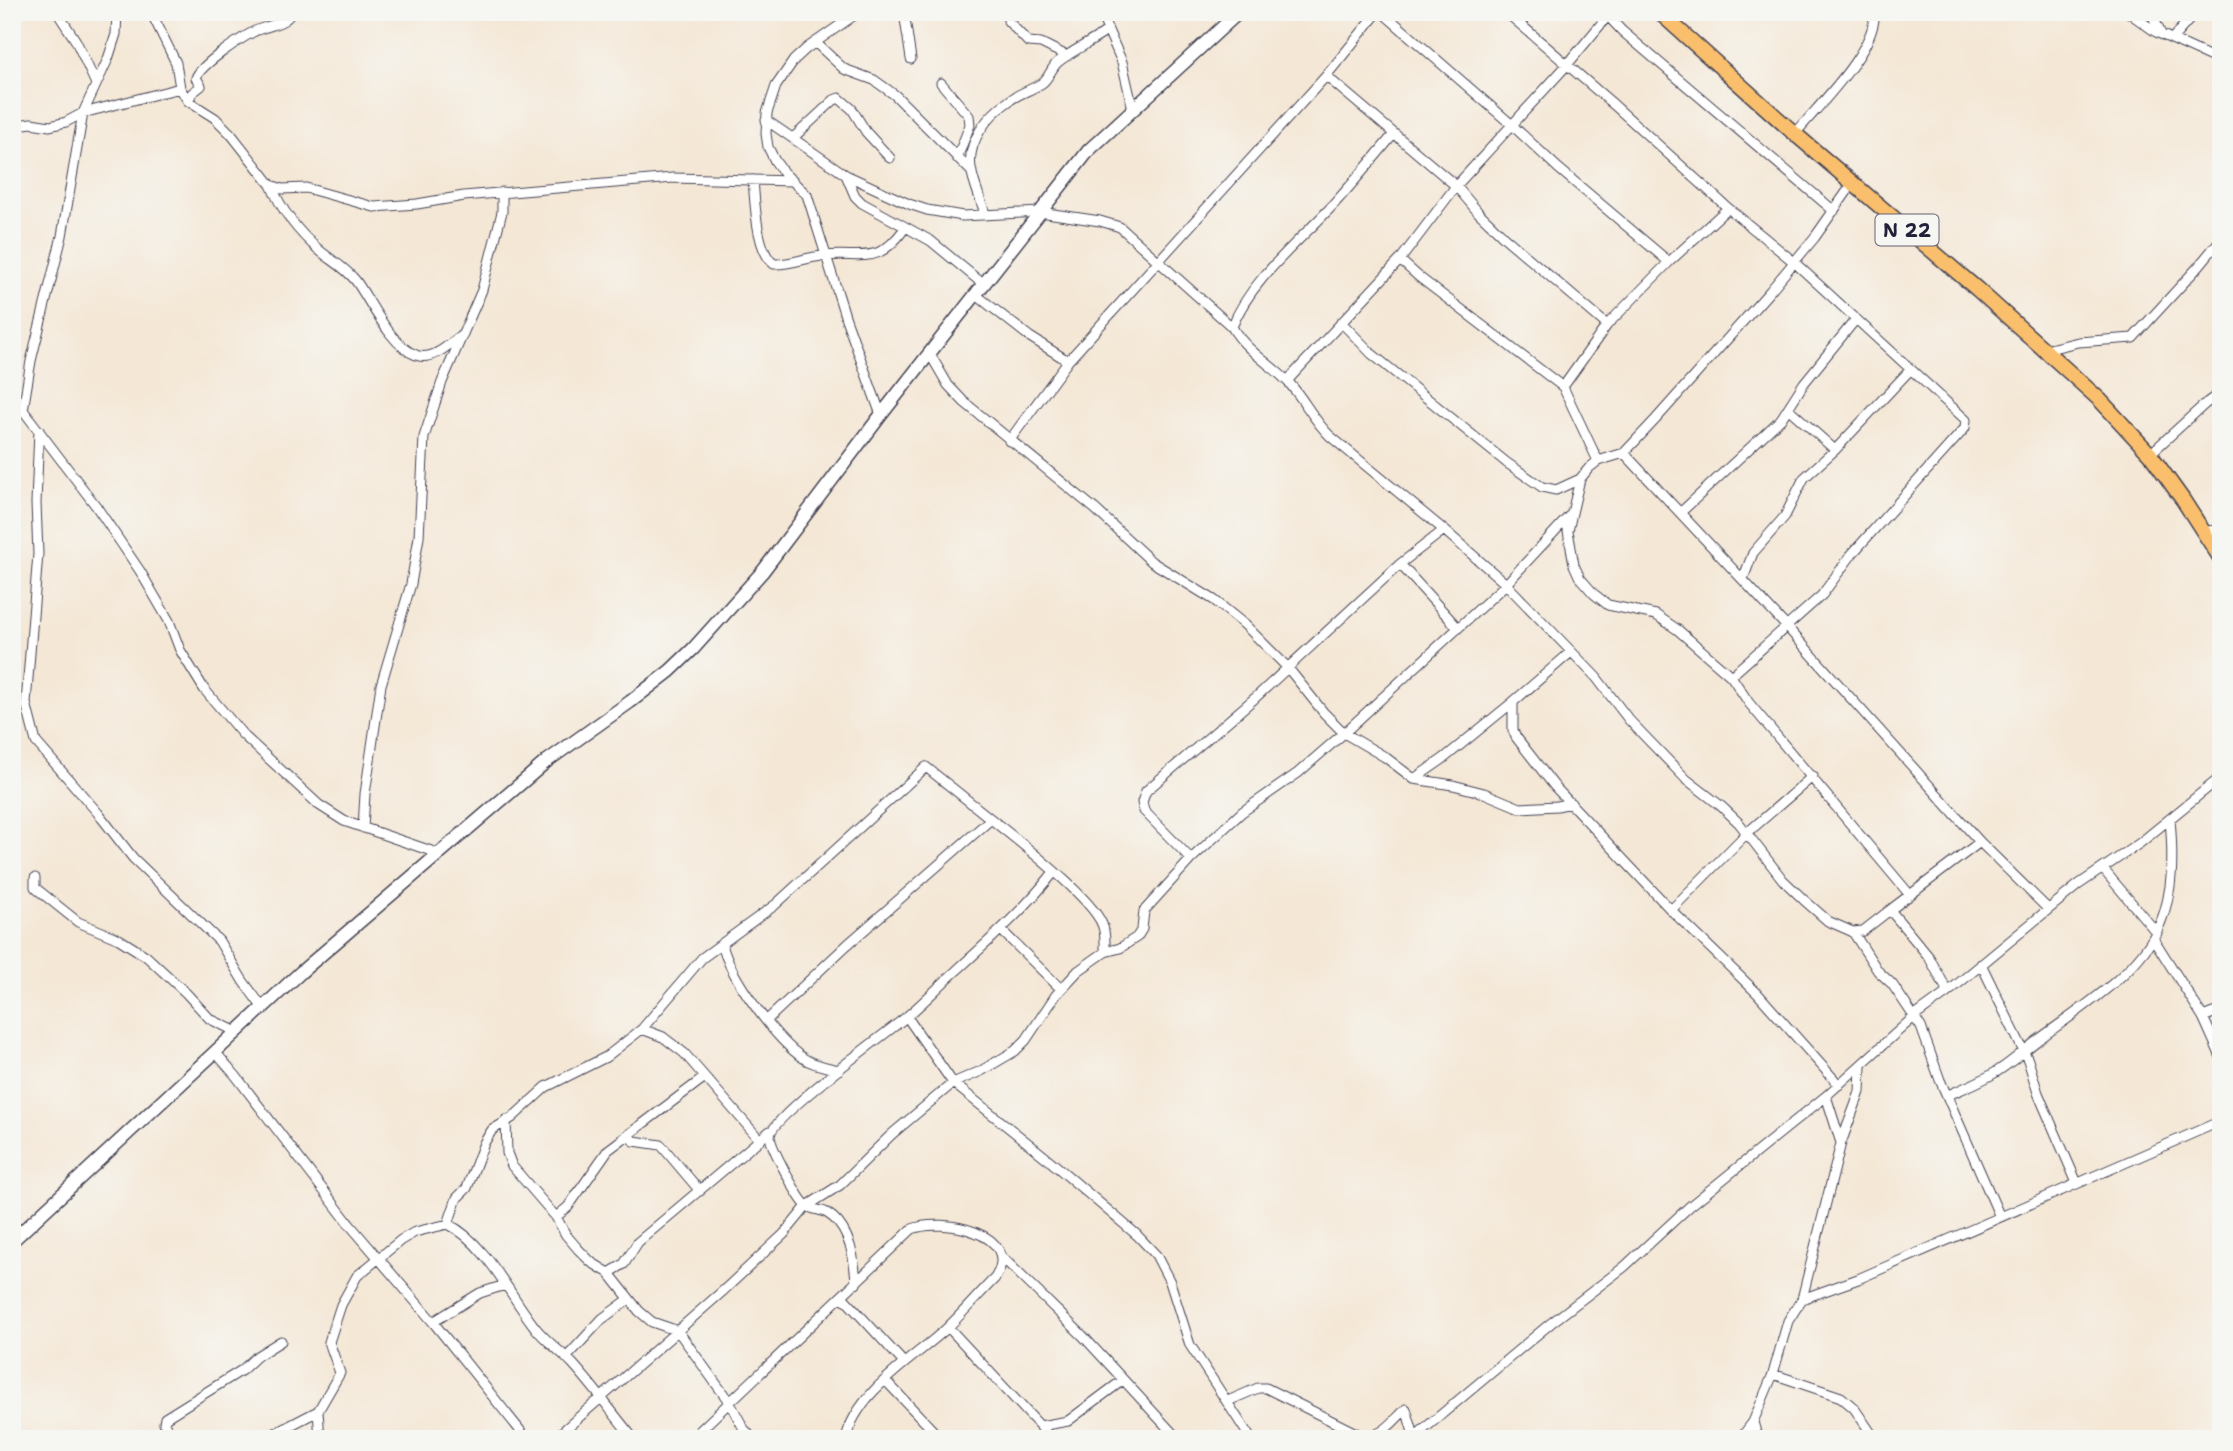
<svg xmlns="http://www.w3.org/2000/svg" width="2233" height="1451" font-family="'Shantell Sans',sans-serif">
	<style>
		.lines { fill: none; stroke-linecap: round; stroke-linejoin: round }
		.minor-casing { stroke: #424052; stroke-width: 11 }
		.tertiary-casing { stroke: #424052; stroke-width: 15 }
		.primary-casing { stroke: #424052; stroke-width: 17 }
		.minor { stroke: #fff; stroke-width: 9 }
		.tertiary { stroke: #fff; stroke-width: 12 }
		.primary { stroke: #f9bf6c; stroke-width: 14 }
		.labels { text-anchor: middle; stroke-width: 7; stroke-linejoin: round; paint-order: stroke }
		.shield { fill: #f6f6f2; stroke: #626272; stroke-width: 2 }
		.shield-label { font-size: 19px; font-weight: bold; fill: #22223b }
	</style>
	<rect width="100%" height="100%" fill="#f6f6f2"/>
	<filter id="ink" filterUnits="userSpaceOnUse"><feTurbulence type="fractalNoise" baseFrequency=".0143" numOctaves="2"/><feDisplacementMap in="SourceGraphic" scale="14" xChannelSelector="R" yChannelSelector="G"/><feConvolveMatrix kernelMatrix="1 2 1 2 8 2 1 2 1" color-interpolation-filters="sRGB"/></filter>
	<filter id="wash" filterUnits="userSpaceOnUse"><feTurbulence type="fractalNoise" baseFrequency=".00686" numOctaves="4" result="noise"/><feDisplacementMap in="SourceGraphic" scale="28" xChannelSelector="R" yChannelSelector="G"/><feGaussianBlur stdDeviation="1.57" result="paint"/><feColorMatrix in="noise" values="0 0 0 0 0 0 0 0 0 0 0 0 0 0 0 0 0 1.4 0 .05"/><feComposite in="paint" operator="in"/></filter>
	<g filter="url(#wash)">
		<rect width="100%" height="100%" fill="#f4e7d5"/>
	</g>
	<g filter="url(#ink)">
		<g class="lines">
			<defs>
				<path id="minor" d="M57 12 76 41 96 84
					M117 12 116 34 108 59 83 113 62 236 31 361 23 410 96 506 140 571 169 621 180 650 204 689 243 735 319 805 344 821 440 854
					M151 12 176 63 180 88
					M859 12 807 48 794 60 776 86 767 113 766 134 768 147 775 161 783 172 807 195 846 319 881 415
					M904 12 911 59
					M1100 12 1122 62 1133 109
					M1378 12 1326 76 1456 186 1478 212 1505 238 1607 325
					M1382 12 1512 125 1558 168 1669 262
					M1506 12 1614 105 1728 208 1794 262 1966 420 1965 428 1852 554 1822 595 1731 676 1749 703 1910 895
					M2128 12 2156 32 2211 57 2221 47
					M2151 12 2161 34
					M1606 14 1622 31 1834 211
					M1008 21 1028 42 1041 43 1067 56
					M2172 39 2196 12
					M816 43 844 69 874 80 895 95 972 172
					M941 83 969 116 970 125 957 158
					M188 101 192 93 201 86 196 78C200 65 240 39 253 32 266 25 283 26 292 12
					M766 120 846 175 855 196 862 203 931 241 983 284
					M12 126 31 123 50 126 66 122 83 113 180 88 188 101 215 118 231 134 271 185 282 189 306 188 374 207 417 204 464 196 673 178 793 181
					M1795 134C1818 106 1878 48 1874 12
					M793 138 834 100 839 98 852 109 866 132 890 158
					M846 175 909 204 927 210 963 216 1040 212 1100 221 1120 227 1232 327C1246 351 1271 364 1290 384 1305 401 1314 421 1330 436L1444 530 1506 584 1596 677 1629 720 1686 779 1721 806 1739 823 1783 880 1804 900 1828 921 1853 932 1863 931 1890 910 1929 957 1948 992
					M753 180C755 201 756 251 774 264 790 265 806 257 823 256 863 252 877 267 905 228
					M271 185C281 209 298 232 319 250 332 261 345 267 356 281 371 302 391 346 416 355 432 362 451 343 463 334
					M985 214C981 199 973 183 971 168 967 141 988 115 1009 101 1019 93 1032 90 1042 83 1049 78 1051 68 1058 62 1073 50 1092 42 1108 30
					M975 294 1030 337 1068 361
					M1341 322 1372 354 1507 463 1542 487 1556 490 1580 479
					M1232 327C1250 280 1300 241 1334 204 1354 182 1374 158 1393 135
					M2045 350 2078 342 2133 338 2198 267 2221 239
					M930 354 948 385 964 402 1095 509 1152 562 1214 600 1245 625 1288 668 1324 713 1344 733 1385 757 1414 779 1443 759 1513 702
					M1287 381 1400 260
					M1563 387 1419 277 1400 260 1456 186 1567 65 1611 12
					M1789 409 1835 450
					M39 430 36 503 38 554 26 703 36 742 98 813 133 858 219 941 243 981 263 1008
					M1009 441 1068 361 1326 76
					M1624 453 1786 626 1980 842 1890 910
					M2150 454 2205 404 2221 392
					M1598 461 1563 387 1607 325 1669 262 1728 208
					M1572 513 1568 531 1574 565 1580 578 1594 594 1608 605 1656 615 1678 630 1731 676
					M1680 513 1781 419 1804 383 1856 319
					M2205 531 2221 530
					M1400 564 1458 628
					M1743 579 1753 553 1785 516 1804 478 1835 450 1911 369
					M1571 652 1513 702V730L1516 737 1555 787 1671 910 1758 994 1839 1085
					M1414 779 1453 785 1484 793 1520 808 1557 806 1571 803
					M991 819C1017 840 1090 896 1102 924 1106 933 1105 943 1105 952
					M363 828 365 794 381 685 411 584 419 537 424 437 442 382 482 290 502 212V192
					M1980 842 2048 909
					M1191 859 1144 811 1142 802 1146 791 1255 698 1400 564 1444 530
					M2103 869 2157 933
					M35 878V887L38 890 78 922 119 939 146 956 186 993 210 1019 237 1032
					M1671 910 1747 833 1813 776
					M1001 930 1061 989
					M1853 932 1878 971 1892 984 1921 1027 1940 1080 2000 1217
					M2153 938 2203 1017 2221 1057
					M722 944C730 977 775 1039 803 1058 813 1065 827 1067 839 1070
					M1981 964 2028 1060 2038 1093 2077 1183
					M907 1017 953 1083 1049 1160 1137 1235 1156 1255 1170 1282 1190 1345 1251 1439
					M2203 1017 2221 1010
					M642 1029 663 1037 684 1053 760 1140
					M216 1053 236 1076 350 1225 433 1322 527 1439
					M1948 1095C1962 1089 1977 1083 1991 1075 2008 1066 2022 1052 2038 1040 2078 1010 2141 972 2160 924 2174 891 2173 854 2170 819
					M1826 1096 1841 1143
					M506 1120 507 1153 512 1166 556 1217 566 1235 578 1249 591 1262 609 1273 639 1311 652 1322 678 1331 730 1403 744 1429 753 1439
					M627 1135 634 1141 661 1145 700 1191
					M556 1217 568 1207 608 1150 705 1077
					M448 1224 457 1198 467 1188 484 1143 492 1130 512 1118 546 1087 606 1057 642 1029 702 958 775 905 926 767 991 819 847 945 767 1020
					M1003 1258 1083 1336 1178 1439
					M609 1273 624 1264 638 1242 770 1131
					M856 1284C855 1259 850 1227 827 1213 821 1209 812 1210 807 1206 799 1200 770 1146 770 1136 770 1118 885 1034 905 1018 923 1003 939 986 956 971 990 940 1025 909 1054 872
					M843 1297 904 1363
					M1802 1299 1858 1279 2221 1121
					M433 1322 480 1293 505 1285
					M948 1327 1052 1439
					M566 1358 602 1319 628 1300
					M1773 1374 1841 1397 1854 1408 1875 1439
					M886 1381 941 1439
					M1228 1401 1258 1388H1266L1360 1435C1383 1438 1390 1424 1406 1409L1415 1439
					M318 1411 320 1439
					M1753 1422 1758 1439
					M1040 1426 1068 1421 1123 1380
					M173 1439 164 1423 165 1418 242 1370 257 1356 281 1341
					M264 1439 318 1411 340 1373 329 1342 341 1305 357 1276 401 1240 415 1232 448 1224C486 1243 509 1294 534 1326 545 1341 560 1350 573 1364 594 1387 613 1414 634 1439
					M554 1439 724 1290 784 1234 807 1206 840 1185 892 1134 953 1083 981 1071 1015 1051 1026 1040 1056 995 1078 971 1105 952 1120 948 1137 937 1142 929 1144 911 1191 859 1242 812 1298 773 1344 733 1506 584 1572 513 1580 479 1589 468 1598 461 1624 453 1656 419 1770 291 1815 237 1853 183
					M691 1439 912 1229C941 1217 1024 1233 995 1278 978 1295 963 1313 946 1329 913 1359 856 1392 846 1439
					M1412 1439 1551 1323 1624 1267 1690 1206 1826 1096 1915 1016 1948 992 2078 885 2140 843 2221 777
					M1740 1439 1753 1422 1773 1374 1788 1321 1802 1299 1841 1143 1860 1092 1861 1066"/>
				<path id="tertiary" d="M12 1241 301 972 547 761 630 702 670 671 693 649 763 571 881 415 1089 150 1239 12"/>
				<path id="primary" d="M1659 12 1795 134 1977 289 2100 400 2150 454 2183 500 2221 559"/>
			</defs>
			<use href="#minor" class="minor-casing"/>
			<use href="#tertiary" class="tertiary-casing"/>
			<use href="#primary" class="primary-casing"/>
			<use href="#minor" class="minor"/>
			<use href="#tertiary" class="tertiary"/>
			<use href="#primary" class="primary"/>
		</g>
	</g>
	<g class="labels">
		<rect class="shield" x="1875.5" y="214.5" width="63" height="31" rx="5"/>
		<g class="shield-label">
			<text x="1907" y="237">N 22</text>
		</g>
	</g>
	<rect width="2233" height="1451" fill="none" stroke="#f6f6f2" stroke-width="42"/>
</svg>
